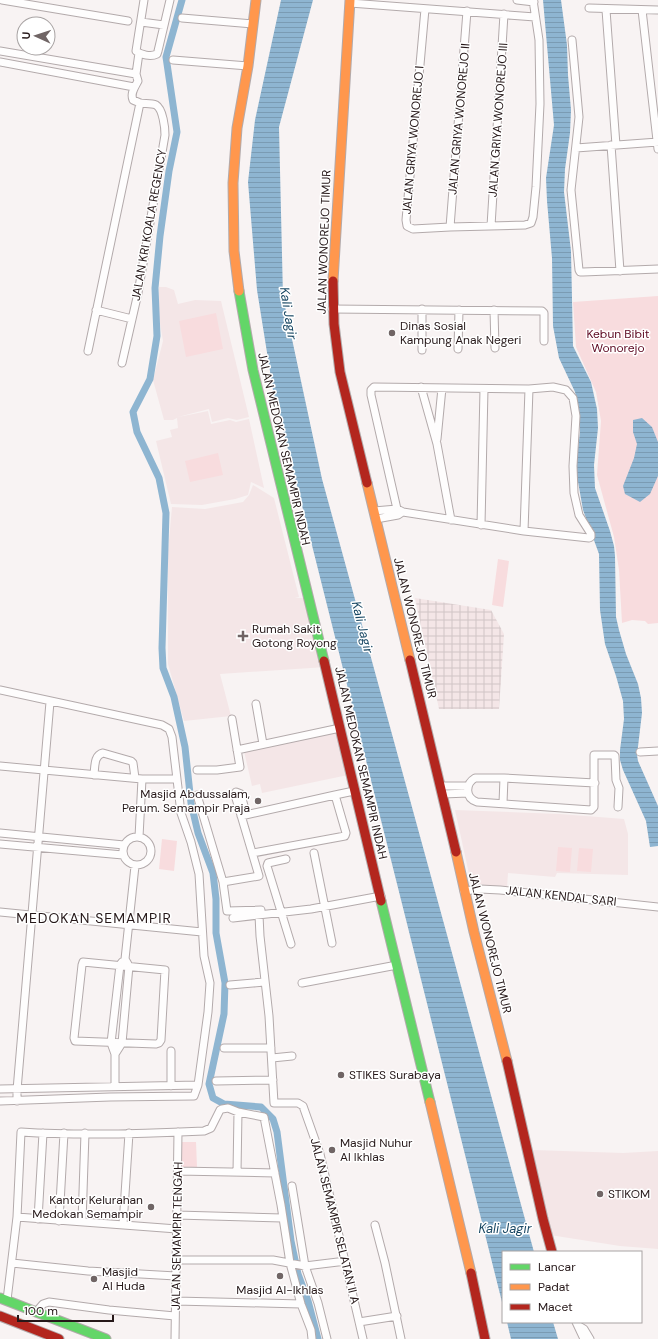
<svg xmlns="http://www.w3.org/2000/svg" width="658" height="1339" font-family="'DM Sans',sans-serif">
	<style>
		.built { fill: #f4e6e7 }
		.industrial { fill: url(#industrial-grid) }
		.green { fill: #f8dcde }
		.water { fill: url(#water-rules) }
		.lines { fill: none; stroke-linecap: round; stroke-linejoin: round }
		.canal { stroke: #8eb5d1; stroke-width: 7 }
		.street-casing { stroke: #b3aaab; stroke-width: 9 }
		.fast-casing { stroke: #b3aaab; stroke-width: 11 }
		.slow-casing { stroke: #b3aaab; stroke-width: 11 }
		.jam-casing { stroke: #b3aaab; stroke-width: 11 }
		.street { stroke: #fefdfd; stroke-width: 7 }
		.fast { stroke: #63d668; stroke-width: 9 }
		.slow { stroke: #ff974d; stroke-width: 9 }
		.jam { stroke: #b3261e; stroke-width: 9 }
		.poi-dot { fill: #706565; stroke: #fff; stroke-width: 1.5 }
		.labels { text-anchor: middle; stroke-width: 3; stroke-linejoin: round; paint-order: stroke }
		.street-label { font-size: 12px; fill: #261819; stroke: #fff }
		.poi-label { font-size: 12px; fill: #261819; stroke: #fff; text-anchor: start }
		.park-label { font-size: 12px; fill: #5c0720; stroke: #fff }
		.water-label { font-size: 13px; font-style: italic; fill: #194864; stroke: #fff }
		.quarter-label { font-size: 14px; letter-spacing: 1px; fill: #261819; stroke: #fff }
	</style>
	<defs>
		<pattern id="industrial-grid" width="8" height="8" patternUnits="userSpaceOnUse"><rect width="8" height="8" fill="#f4e6e7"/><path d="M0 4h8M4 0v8" fill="none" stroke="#d1c5c6"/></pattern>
		<pattern id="water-rules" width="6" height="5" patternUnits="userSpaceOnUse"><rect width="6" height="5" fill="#8eb5d1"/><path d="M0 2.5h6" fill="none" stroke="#7a9bb3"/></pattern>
	</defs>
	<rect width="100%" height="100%" fill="#f8f3f3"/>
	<path class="built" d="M159 287H166L174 290 178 304 195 300 221 301 249 417 237 420 228 418 212 422 209 409 178 417 208 411 211 424 230 420 236 422 249 419 264 488 251 482 248 495 235 499 202 505 171 504 156 441 172 437 170 430 178 428 177 418 173 420H164L153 380 163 341 159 317Z
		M253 485 274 498 299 597 295 598H309L326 667 220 674 231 716 184 721 168 664V551L172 507 205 509 243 502 249 495Z
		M338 732 348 775 262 793 260 784 252 786 244 751Z
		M455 810 560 814 624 819 628 834V875L557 873 555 877 508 873 507 888 471 883Z
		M533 1150 623 1153 658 1151V1249L620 1246 550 1235Z"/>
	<path class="industrial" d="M415 598 491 610 504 634 499 709H439Z"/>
	<path class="green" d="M658 296V623L648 624 645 621 632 620 622 623 619 570 614 537 597 475 601 421 596 392 576 347 573 302Z
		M216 313 223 349 186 357 179 321Z
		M218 453 223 475 190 482 185 461Z
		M498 559 509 561 503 607 492 605Z
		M162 839 177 841 174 871 159 869Z
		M558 847 572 848 570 872 556 871Z
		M579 848 593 849 591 872 577 871Z
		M181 1142H196L197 1167 181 1168Z"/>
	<path class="water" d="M281 0H313L279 127 283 297 322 479 534 1252H503V1306L273 390 257 290 248 182 255 120Z
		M543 0H561L567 45 568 75 571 110 570 133 565 169 564 192 571 251 573 346 591 382 597 409 598 428 594 465 595 488 610 531 614 546 615 556 616 617 619 630 626 654 638 684 641 698 642 713 637 755 638 761 658 806V846L650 847 646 821 623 770 620 760V750L624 719 623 701 616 676 605 644 600 610 599 554 583 510 577 476V457L580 432 579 408 575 392 559 358 553 326 552 258 547 201 546 178 554 125Z
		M642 418 652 427 658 442V476L650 494 640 502 625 494 623 486 634 458 637 444 633 432V420Z
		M507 1322H553L558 1339H511Z"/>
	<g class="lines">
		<path class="canal" d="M182 0 166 57 177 132 169 171 160 236 155 288 157 336 150 379 133 412 137 432 159 478 166 513 162 648 163 668 174 697 185 747 191 803 198 833 213 873 216 899V933L225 983 224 1014 209 1084 213 1098 224 1104 261 1107 273 1119 277 1132 291 1241 298 1274 308 1301 318 1339"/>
		<defs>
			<path id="street" d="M2 0 128 21
				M144 0 136 51C141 55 151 57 157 54L158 51 170 0
				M517 0 534 2
				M350 3 535 17
				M589 8 658 10
				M425 9 406 220 407 226 413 229 450 227 525 225 531 223 533 217 536 187 540 104 539 40 533 0
				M606 10 616 145
				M642 10 658 149
				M182 18 253 24
				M141 22 164 25
				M572 40 579 117 571 190 579 270 580 272H583L658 269
				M0 51 136 74
				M173 60 248 66
				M0 62 134 87
				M611 145 620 271
				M576 148 658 142
				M491 226 504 14
				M450 227 467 11
				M332 309 542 311 544 313V341
				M422 309V350
				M96 310 132 319
				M494 310 495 348
				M458 349 459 310
				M88 351 140 103 133 100C130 93 135 87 138 81L136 74 139 53
				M122 363 138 293 165 135C165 128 163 109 156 105 151 103 144 104 140 103
				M421 387 437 444 451 520
				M437 439 442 388
				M374 511 397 509 403 512 524 531 589 538 591 537V534L579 515 574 493 573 466 576 416 573 398 566 390 553 387 529 389 374 387 371 390V395L397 509 398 515
				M376 519 398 515 401 513
				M481 525 484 389
				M524 531 529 389
				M0 690 162 725 169 729 172 737 181 813 191 842 199 874 204 956 210 983 208 1012 198 1085 194 1096 110 1097 0 1101
				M256 704 263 744
				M237 750 340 728
				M640 752 658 751
				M0 766 142 779H177
				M197 770H217L240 767 232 719
				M94 775C95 766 94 755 103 753L131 761 133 763 135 778
				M595 783 504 778H475C465 784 465 798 477 802L591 810 594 807V755H614L615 756 616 780 619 788 618 807
				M441 786H468
				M443 794 468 793
				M197 795 223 882 227 911 261 910
				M335 795 354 791
				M503 803 504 778
				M241 816 335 795 346 833 345 836 253 853
				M0 833 124 845
				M123 851a14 14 0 1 1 28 0a14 14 0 1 1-28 0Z
				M139 837 142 779
				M0 844 123 855
				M314 853 332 943
				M286 859 268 863 267 866 291 944
				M223 882 259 876 235 795 236 792 241 794 246 814
				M464 891 480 889 500 890 658 907
				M0 912 202 932
				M259 915 260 936 269 1016 274 1103H298L303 1106 320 1154 363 1339
				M233 918 311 909 381 896
				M83 962 165 970 161 1040 159 1043 156 1044 75 1041 74 1038 82 965Z
				M302 983 397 965
				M230 985 264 982
				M224 1048H271
				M115 1054 122 1043 129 966 125 959 135 866
				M272 1058 292 1056
				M216 1081 273 1080
				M115 1086V1054L111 1043 120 965 122 962
				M171 1086V1051
				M0 1089 198 1085
				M17 1101V1090L50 702
				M178 1171 275 1173
				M237 1172 238 1112
				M292 1186 305 1266 318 1303 327 1339
				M177 1215 282 1218
				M17 1217 177 1229
				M38 1219 43 1133
				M59 1221 64 1133
				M82 1222 85 1133
				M123 1225 129 1133
				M375 1225 385 1263 401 1339
				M176 1260H273L305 1266 346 1261
				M12 1263 88 1271 176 1276
				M7 1300 17 1217 21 1132C82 1136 144 1134 204 1131L211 1128 220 1110 222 1109 228 1108 238 1112 264 1117 281 1205 290 1263 301 1304 311 1330 312 1339
				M176 1301 301 1304
				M37 1311 43 1304 49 1302 109 1310 175 1316
				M359 1322 397 1316
				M576 1322 584 1339
				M579 1326 584 1329 590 1339
				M175 1339 178 1132"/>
			<path id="fast" d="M239 291 253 370 324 661
				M381 901 430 1102
				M0 1298 106 1339"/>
			<path id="slow" d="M333 281 350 0
				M239 291 234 251 233 183 237 128 248 66 256 0
				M367 483 410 660
				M456 852 474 932 507 1061
				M430 1102 471 1273"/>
			<path id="jam" d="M333 281 334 324 340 372 367 483
				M410 660 456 852
				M324 661 381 901
				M507 1061 543 1219 552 1252
				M471 1273 485 1339
				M0 1316 59 1339"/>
		</defs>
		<use href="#street" class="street-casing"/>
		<use href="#fast" class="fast-casing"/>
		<use href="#slow" class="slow-casing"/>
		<use href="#jam" class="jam-casing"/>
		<use href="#street" class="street"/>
		<use href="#fast" class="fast"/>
		<use href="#slow" class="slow"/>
		<use href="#jam" class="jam"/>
	</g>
	<g class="poi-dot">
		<circle cx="392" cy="333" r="4"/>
		<path d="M241 630h4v4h4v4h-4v4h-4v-4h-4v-4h4z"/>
		<circle cx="258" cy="801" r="4"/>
		<circle cx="341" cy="1075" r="4"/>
		<circle cx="332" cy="1150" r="4"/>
		<circle cx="600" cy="1194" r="4"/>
		<circle cx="151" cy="1207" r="4"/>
		<circle cx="280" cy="1276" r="4"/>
		<circle cx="94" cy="1279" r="4"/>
	</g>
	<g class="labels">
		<g class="street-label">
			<text transform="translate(459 119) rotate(-85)" y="4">JALAN GRIYA WONOREJO II</text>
			<text transform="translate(498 120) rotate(-86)" y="4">JALAN GRIYA WONOREJO III</text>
			<text transform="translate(413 140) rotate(-85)" y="4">JALAN GRIYA WONOREJO I</text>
			<text transform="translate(149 225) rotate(-80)" y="4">JALAN KRI KOALA REGENCY</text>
			<text transform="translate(324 242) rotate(-88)" y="4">JALAN WONOREJO TIMUR</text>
			<text transform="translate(284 449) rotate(77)" y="4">JALAN MEDOKAN SEMAMPIR INDAH</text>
			<text transform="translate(415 628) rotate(76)" y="4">JALAN WONOREJO TIMUR</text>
			<text transform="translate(361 763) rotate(77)" y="4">JALAN MEDOKAN SEMAMPIR INDAH</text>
			<text transform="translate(561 896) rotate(6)" y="4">JALAN KENDAL SARI</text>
			<text transform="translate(490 943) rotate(76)" y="4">JALAN WONOREJO TIMUR</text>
			<text transform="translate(335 1221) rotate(76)" y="4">JALAN SEMAMPIR SELATAN II A</text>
			<text transform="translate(177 1236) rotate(-89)" y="4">JALAN SEMAMPIR TENGAH</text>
		</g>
		<g class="poi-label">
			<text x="400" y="330">Dinas Sosial<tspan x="400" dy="14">Kampung Anak Negeri</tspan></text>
			<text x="252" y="633">Rumah Sakit<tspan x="252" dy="14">Gotong Royong</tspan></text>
			<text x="250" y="798" text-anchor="end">Masjid Abdussalam,<tspan x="250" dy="14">Perum. Semampir Praja</tspan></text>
			<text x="349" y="1079">STIKES Surabaya</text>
			<text x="340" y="1147">Masjid Nuhur<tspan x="340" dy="14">Al Ikhlas</tspan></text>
			<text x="608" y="1198">STIKOM</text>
			<text x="143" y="1204" text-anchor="end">Kantor Kelurahan<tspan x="143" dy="14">Medokan Semampir</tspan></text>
			<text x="102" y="1276">Masjid<tspan x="102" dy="14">Al Huda</tspan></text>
			<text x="280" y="1294" text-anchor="middle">Masjid Al-Ikhlas</text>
		</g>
		<g class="park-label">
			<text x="618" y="338">Kebun Bibit<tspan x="618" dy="14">Wonorejo</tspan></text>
		</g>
		<g class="water-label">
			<text transform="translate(289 313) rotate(81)" y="5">Kali Jagir</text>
			<text transform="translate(363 627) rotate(76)" y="5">Kali Jagir</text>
			<text x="505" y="1233">Kali Jagir</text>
		</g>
		<g class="quarter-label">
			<text x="94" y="923">MEDOKAN SEMAMPIR</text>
		</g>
	</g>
	<rect x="502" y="1251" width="140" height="72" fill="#ffffff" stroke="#a8a3a3"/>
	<rect x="510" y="1264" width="20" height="6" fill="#63d668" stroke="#a8a3a3"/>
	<text x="538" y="1271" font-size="12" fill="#261819">Lancar</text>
	<rect x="510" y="1284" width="20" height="6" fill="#ff974d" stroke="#a8a3a3"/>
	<text x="538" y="1291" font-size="12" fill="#261819">Padat</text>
	<rect x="510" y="1304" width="20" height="6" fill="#b3261e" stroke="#a8a3a3"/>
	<text x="538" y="1311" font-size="12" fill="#261819">Macet</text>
	<g transform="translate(36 36) rotate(273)"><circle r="19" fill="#ffffff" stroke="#a8a3a3"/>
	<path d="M0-3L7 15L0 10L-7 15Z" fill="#706565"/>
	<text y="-6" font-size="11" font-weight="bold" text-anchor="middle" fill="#261819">U</text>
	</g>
	<path d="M18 1315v6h95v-6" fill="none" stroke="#261819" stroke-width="2"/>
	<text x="24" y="1315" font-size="12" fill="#261819" stroke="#ffffff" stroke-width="3" paint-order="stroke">100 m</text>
</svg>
